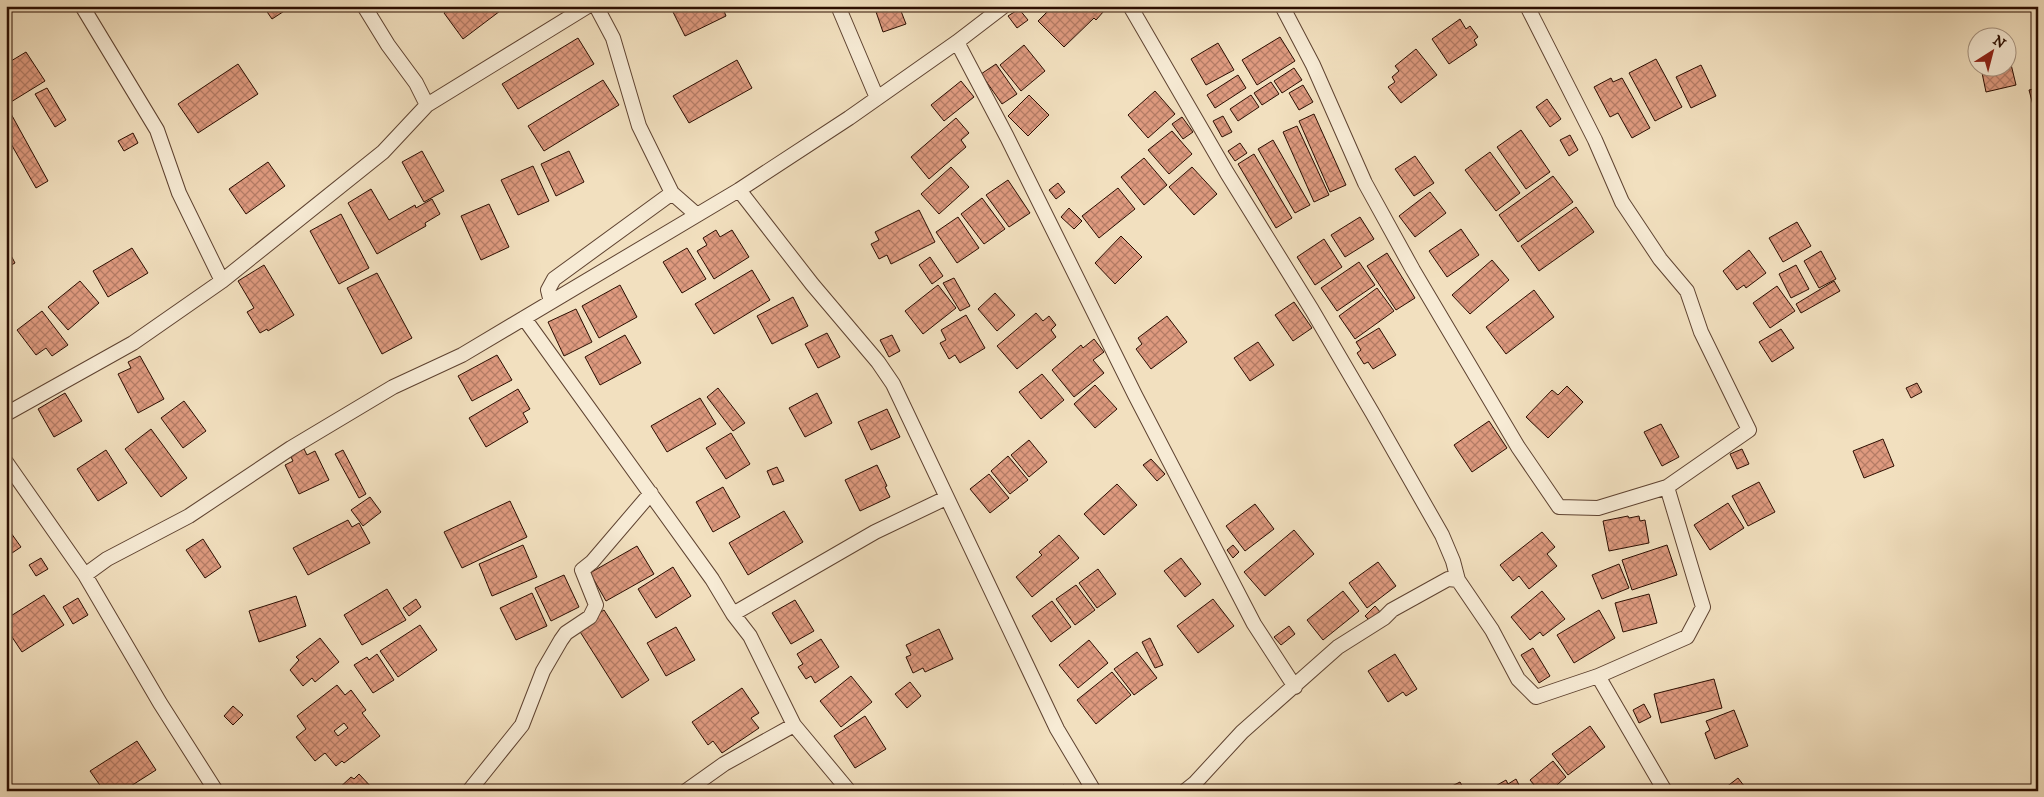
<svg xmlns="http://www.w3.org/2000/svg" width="2044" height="797" font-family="'IM FELL DW Pica',serif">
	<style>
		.building { fill: url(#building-cross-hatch); stroke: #2c0e01; fill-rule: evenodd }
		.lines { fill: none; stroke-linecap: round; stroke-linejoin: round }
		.street-casing { stroke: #5e4230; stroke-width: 16 }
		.street { stroke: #f7ebd5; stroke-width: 14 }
	</style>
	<defs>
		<pattern id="building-cross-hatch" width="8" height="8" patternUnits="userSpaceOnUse" patternTransform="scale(1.25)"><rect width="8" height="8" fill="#de9a7f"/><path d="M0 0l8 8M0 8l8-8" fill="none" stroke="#b47c66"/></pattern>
	</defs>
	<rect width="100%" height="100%" fill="#f2e0bf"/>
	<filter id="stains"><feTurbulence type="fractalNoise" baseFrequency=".004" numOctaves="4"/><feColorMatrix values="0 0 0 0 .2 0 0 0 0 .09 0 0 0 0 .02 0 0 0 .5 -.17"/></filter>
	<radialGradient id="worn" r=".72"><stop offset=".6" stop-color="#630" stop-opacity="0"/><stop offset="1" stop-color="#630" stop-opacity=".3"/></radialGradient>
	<path class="building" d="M263 6H292L272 19Z
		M453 6H503L504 8 463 39 444 13Z
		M681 6H722L726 16 685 36 672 10Z
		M874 6H899L906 24 883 32Z
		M1053 6H1099L1104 11 1096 20 1094 18 1064 47 1038 21Z
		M1019 9 1028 20 1017 28 1008 16Z
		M1460 19 1466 29 1470 26 1478 37 1474 40 1477 45 1449 64 1432 39Z
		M1280 37 1295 61 1257 85 1242 60Z
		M578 38 594 64 518 109 502 84Z
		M1218 43 1234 70 1206 85 1191 59Z
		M2006 43 2010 59H2006Z
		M1976 44V60L1973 45Z
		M1024 45 1045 71 1021 91 1000 65Z
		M1416 49 1437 75 1401 103 1388 87 1395 82 1392 77 1399 71 1395 66Z
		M26 52 45 81 6 105V64Z
		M1656 59 1682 107 1655 121 1629 73Z
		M737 60 752 88 689 123 673 96Z
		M2010 60 2016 85 1986 92 1981 68H2006V61Z
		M238 64 258 94 198 133 178 104Z
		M996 64 1017 94 1002 104 981 74Z
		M1701 65 1716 96 1691 108 1676 77Z
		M1294 68 1302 80 1282 93 1274 81Z
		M1238 75 1246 88 1215 108 1207 95Z
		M1611 78 1613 82 1622 78 1650 128 1632 138 1618 113 1610 117 1594 87Z
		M603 80 619 105 544 151 528 126Z
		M961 81 974 97 944 121 931 105Z
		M1271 82 1279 94 1262 105 1254 93Z
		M1303 85 1313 102 1299 110 1289 93Z
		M47 88 66 120 55 127 35 94Z
		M2038 88V124L2029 90Z
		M1155 91 1175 114 1148 138 1128 115Z
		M1029 95 1049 115 1028 136 1008 116Z
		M1251 95 1259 107 1238 121 1230 109Z
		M1547 99 1561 119 1550 127 1536 107Z
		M10 112 48 181 36 188 6 135V114Z
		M1314 114 1346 185 1330 192 1299 121Z
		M1223 116 1232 132 1222 137 1213 121Z
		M1182 117 1193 132 1183 139 1172 124Z
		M956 118 969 133 961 140 966 147 929 179 911 157Z
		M1297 126 1329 195 1314 202 1283 132Z
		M1521 130 1550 172 1526 189 1497 147Z
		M1172 131 1192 154 1169 174 1148 150Z
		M133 133 138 143 124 151 118 141Z
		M1570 135 1578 150 1569 156 1560 140Z
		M1273 140 1310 205 1295 213 1258 149Z
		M1240 143 1247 153 1235 161 1228 151Z
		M422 151 444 191 424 202 402 162Z
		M569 151 584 182 556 196 541 164Z
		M1490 152 1520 193 1496 211 1465 170Z
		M1254 154 1292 218 1276 228 1238 164Z
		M1415 156 1434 183 1414 196 1395 169Z
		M1144 158 1167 185 1144 205 1121 177Z
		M268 162 285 186 246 214 229 189Z
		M533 166 549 201 518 215 501 180Z
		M951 167 969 187 939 214 921 194Z
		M1192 167 1217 194 1194 215 1169 187Z
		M1553 176 1573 202 1518 242 1499 215Z
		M1008 180 1030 213 1009 227 986 195Z
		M1058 183 1065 192 1056 199 1049 190Z
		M1118 188 1135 209 1099 238 1082 216Z
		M371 189 389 220 415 205 416 208 432 199 440 214 425 223 426 226 377 254 348 203Z
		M1430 192 1446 213 1415 237 1399 216Z
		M982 198 1005 229 984 244 961 214Z
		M489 204 509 247 481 260 461 216Z
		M1576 207 1594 232 1539 271 1521 246Z
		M1069 208 1082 221 1074 229 1061 217Z
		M919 210 935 242 891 264 887 255 879 259 871 244 879 240 875 232Z
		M341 214 369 268 339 284 310 231Z
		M958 217 979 248 957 263 936 232Z
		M1360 217 1374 239 1345 257 1331 235Z
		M1797 222 1811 246 1783 262 1769 238Z
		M1461 229 1479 255 1447 277 1429 251Z
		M716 230 720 237 732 230 749 257 714 279 697 251 707 245 703 238Z
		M1121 236 1142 257 1115 284 1095 263Z
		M1324 239 1342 267 1315 285 1297 257Z
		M6 246 15 263 6 268Z
		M132 248 148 273 108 297 93 271Z
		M687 248 706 279 682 293 663 262Z
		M1749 250 1766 273 1746 288 1744 285 1737 290 1723 271Z
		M1821 251 1836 279 1819 288 1804 261Z
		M1387 253 1415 298 1396 310 1367 266Z
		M930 257 943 276 932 284 919 265Z
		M1492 260 1509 280 1470 314 1452 295Z
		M1359 262 1375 285 1337 311 1321 288Z
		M264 265 294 315 268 331 267 329 260 333 247 312 254 308 238 281Z
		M1796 265 1809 289 1791 298 1779 274Z
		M752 270 770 300 714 334 695 304Z
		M377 273 412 338 382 354 347 288Z
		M954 278 970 306 960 311 943 283Z
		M80 281 99 303 68 330 48 307Z
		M1834 281 1840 291 1801 313 1796 304Z
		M620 285 637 317 599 338 582 306Z
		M938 285 956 308 923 334 905 311Z
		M1777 286 1795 311 1770 328 1753 303Z
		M1377 288 1394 311 1355 339 1339 316Z
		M1534 290 1554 317 1506 354 1486 327Z
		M995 293 1015 315 997 331 978 309Z
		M793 297 808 326 772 344 757 316Z
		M1294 302 1312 328 1293 341 1275 315Z
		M576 309 592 342 564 356 548 322Z
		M42 311 68 345 52 356 46 348 36 355 17 330Z
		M1036 313 1043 321 1049 316 1056 325 1051 330 1056 337 1017 369 997 346Z
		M966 315 985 348 960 363 955 355 949 359 940 343 946 340 941 330Z
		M1167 316 1187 342 1151 369 1136 349 1142 344 1138 338Z
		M1379 328 1396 355 1373 369 1368 362 1364 364 1357 353 1361 350 1356 342Z
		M1781 329 1794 348 1772 362 1759 342Z
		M827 333 840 357 818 368 805 344Z
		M625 335 641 363 600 385 585 357Z
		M892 335 900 351 889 357 880 340Z
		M1094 339 1104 352 1093 360 1104 373 1074 397 1052 370 1081 345 1083 348Z
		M1258 342 1274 365 1250 381 1234 358Z
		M497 355 512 380 472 401 458 376Z
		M140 356 164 399 138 413 118 374 131 368 128 362Z
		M1042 374 1064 400 1041 419 1019 392Z
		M1917 383 1922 392 1911 398 1906 388Z
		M1095 385 1117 409 1095 428 1074 404Z
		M1567 386 1583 402 1548 438 1526 417 1552 390 1558 395Z
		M718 388 745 423 733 431 707 397Z
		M518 389 530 409 523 413 528 422 486 447 469 418Z
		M65 393 82 421 54 437 38 409Z
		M817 393 832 423 805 437 789 408Z
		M700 398 716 424 667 452 651 426Z
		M184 401 206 431 183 448 161 418Z
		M887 409 900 437 871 450 858 422Z
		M1489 421 1507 448 1472 472 1454 445Z
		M1661 424 1679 457 1662 466 1644 432Z
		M151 429 187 478 161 497 125 449Z
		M731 433 750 464 726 479 706 448Z
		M1883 439 1894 466 1864 478 1853 451Z
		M1029 440 1047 462 1029 477 1011 455Z
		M304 449 307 455 315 451 329 480 299 494 285 465 293 461 290 455Z
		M1742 449 1749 464 1737 469 1730 454Z
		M106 450 127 483 98 501 77 469Z
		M343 450 366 494 359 498 335 454Z
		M1008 456 1028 480 1010 494 991 471Z
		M1151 459 1165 474 1157 481 1143 465Z
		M877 465 887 486 885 487 890 497 860 511 845 480Z
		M777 467 784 481 773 485 767 471Z
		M989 474 1009 498 990 513 970 489Z
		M1759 482 1775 512 1748 526 1732 496Z
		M1117 484 1137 505 1104 535 1084 514Z
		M723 487 740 517 713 532 696 502Z
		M370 497 381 512 363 526 351 510Z
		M510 501 527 537 462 568 444 532Z
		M1728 503 1744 528 1710 550 1694 525Z
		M1255 504 1274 529 1245 551 1226 526Z
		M784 511 803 542 748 575 729 543Z
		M1628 516 1629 518 1639 516 1640 521 1645 520 1649 543 1609 551 1603 521Z
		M348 520 352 527 359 523 370 543 308 575 293 548Z
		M6 526 21 547 6 557Z
		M1294 530 1314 554 1265 596 1244 572Z
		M1542 532 1555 547 1547 554 1557 566 1529 589 1519 576 1513 581 1500 565Z
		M1059 535 1079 558 1032 597 1016 577 1042 555 1039 552Z
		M203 539 221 567 205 578 186 550Z
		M523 545 537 577 492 596 479 564Z
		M1233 545 1239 552 1233 558 1227 550Z
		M1667 545 1677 575 1632 590 1622 560Z
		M637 546 654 574 606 601 590 573Z
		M41 558 48 569 36 576 29 565Z
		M1181 558 1201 584 1185 597 1164 571Z
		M1378 562 1396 586 1367 608 1349 583Z
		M1619 564 1629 588 1602 599 1592 575Z
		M673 567 691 596 656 618 638 589Z
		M1098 569 1116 594 1097 608 1079 583Z
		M564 575 579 607 551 621 535 588Z
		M1076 585 1095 610 1075 625 1056 599Z
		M387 589 406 620 362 645 344 615Z
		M1343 591 1359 611 1323 640 1307 620Z
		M1542 591 1565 619 1543 636 1540 632 1530 640 1511 617Z
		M532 593 547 626 516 640 500 608Z
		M1649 594 1657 623 1623 632 1615 603Z
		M44 595 64 625 22 652 6 628V619Z
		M296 596 306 626 259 642 249 611Z
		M78 598 88 615 73 624 63 607Z
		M416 599 421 607 409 616 403 608Z
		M1213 599 1234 626 1198 653 1177 626Z
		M795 600 814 631 791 644 772 613Z
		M1052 601 1071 627 1051 642 1032 616Z
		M1375 606 1381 613 1371 622 1365 616Z
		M604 610 649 680 622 698 577 627Z
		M1599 610 1615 638 1574 663 1557 635Z
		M420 625 437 650 398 677 380 651Z
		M1289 626 1295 634 1281 645 1274 637Z
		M676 627 695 660 666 676 647 643Z
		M939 629 953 659 925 672 923 668 913 673 906 657 911 655 906 645Z
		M320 638 339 662 315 682 312 678 303 686 290 670 299 660 296 657Z
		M1150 638 1163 665 1155 668 1142 642Z
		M821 639 839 667 815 683 811 676 806 679 798 667 803 664 797 654Z
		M1089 640 1108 663 1078 688 1059 665Z
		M1533 648 1550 676 1539 683 1521 655Z
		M1137 652 1157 678 1134 695 1114 669Z
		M377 654 394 680 373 693 354 665 367 657 369 660Z
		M1395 654 1417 689 1406 696 1403 692 1388 702 1368 671Z
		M1112 672 1131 695 1096 724 1077 700Z
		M851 676 872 702 841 727 820 701Z
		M1714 679 1722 708 1661 723 1654 694Z
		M910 682 921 696 907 708 895 694Z
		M337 685 345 695 351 690 366 710 362 713 380 736 344 763 342 761 336 766 325 753 315 761 296 737 306 729 297 716ZM344 723 348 728 338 736 334 731Z
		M742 688 759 713 751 718 759 728 722 753 713 741 708 745 692 722Z
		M1644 704 1651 717 1639 723 1633 710Z
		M233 706 243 715 233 725 224 716Z
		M1734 710 1748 746 1715 759 1705 733 1710 730 1706 721Z
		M865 716 886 749 855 768 834 736Z
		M1590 726 1605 747 1568 775 1552 754Z
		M137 741 156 770 123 791H104L90 771Z
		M1553 761 1566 777 1550 791H1539L1530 780Z
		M359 774 375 791H336L351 777 354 779Z
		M1738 778 1748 791H1721Z
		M1516 779 1522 791H1494L1492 788 1506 780 1508 784Z
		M1460 782 1465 791H1442Z
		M1064 785 1067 791H1052Z
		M523 786 525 791H514Z"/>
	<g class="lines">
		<defs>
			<path id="street" d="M82 6 157 130 179 193 222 281
				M364 6 388 45 416 83 427 105
				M596 6 613 38 639 126 672 193 697 215
				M838 6 877 98
				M1130 6 1227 173 1312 310 1373 414 1442 535 1453 561 1458 580 1492 630 1518 679 1536 697 1598 676
				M1282 6 1313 65 1365 183 1413 270 1518 447 1559 507 1598 508 1667 487
				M1527 6 1595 140 1622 202 1660 259 1687 291 1701 332 1749 430 1667 487 1703 607 1687 637 1598 676 1665 791
				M957 42 1007 137 1135 395 1254 624 1295 687
				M739 190 812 284 878 362 893 384 1057 729 1094 791
				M551 302 548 290 554 279 672 193
				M524 318 712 579 733 614
				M6 414 133 343 222 281 383 152 427 105 588 6
				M6 462 85 575 160 703 216 791
				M85 575 107 559 189 516 291 448 393 387 462 355 739 190 849 118 957 42 1004 6
				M794 725 849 791
				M469 791 522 725 543 671 561 640 566 633 590 617 596 605 582 570 592 562 651 493
				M686 791 724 764 794 725 750 636 733 614 875 532 946 498
				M1185 791 1195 783 1242 732 1338 647 1384 618 1392 610 1448 579 1458 580"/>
		</defs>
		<use href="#street" class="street-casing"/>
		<use href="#street" class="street"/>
	</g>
	<rect width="2044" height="797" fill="none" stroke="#f2e0bf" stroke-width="25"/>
	<rect x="8" y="8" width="2029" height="782" fill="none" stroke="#2c0e01" stroke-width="2.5"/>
	<rect x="12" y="12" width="2019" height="772" fill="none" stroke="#2c0e01"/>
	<g transform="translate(1992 52) rotate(36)"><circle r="24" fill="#f7ebd5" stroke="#a69380"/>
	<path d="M0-4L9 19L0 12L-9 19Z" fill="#8f2418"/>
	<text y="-8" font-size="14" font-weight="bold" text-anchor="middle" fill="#2c0e01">N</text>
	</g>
	<rect width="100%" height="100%" filter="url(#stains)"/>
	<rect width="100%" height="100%" fill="url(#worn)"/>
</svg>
